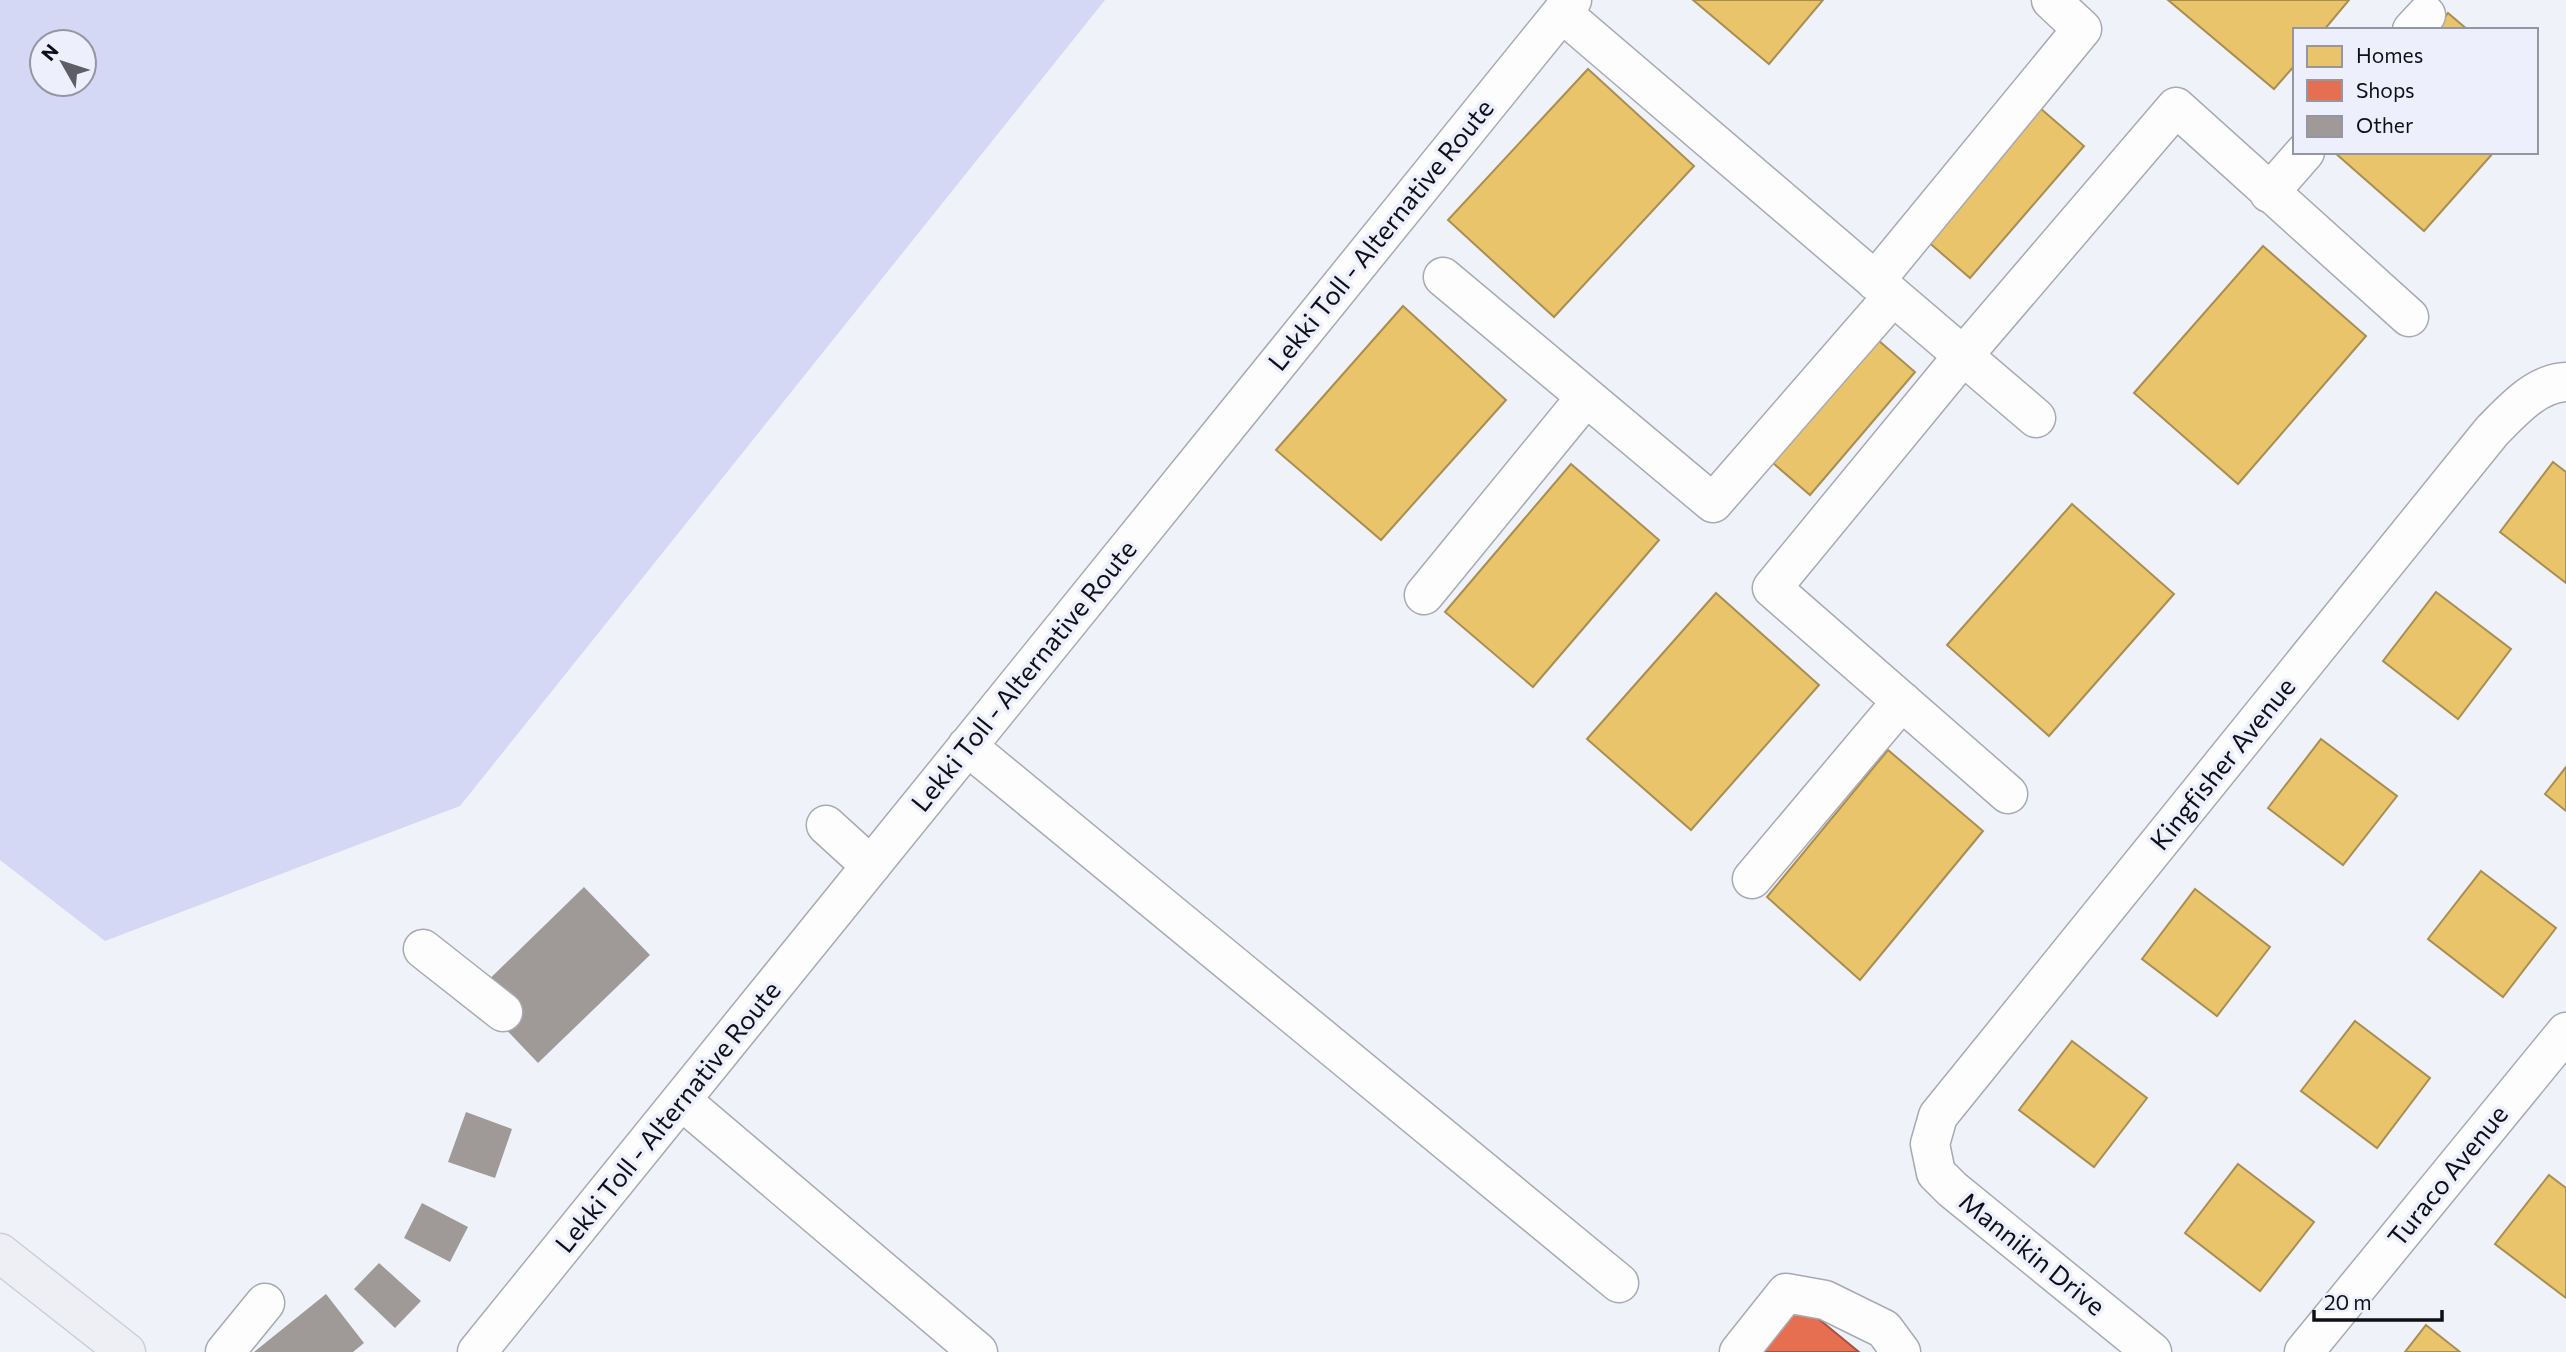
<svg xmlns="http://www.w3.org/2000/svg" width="2566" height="1352" font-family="Commissioner,sans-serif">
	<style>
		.green { fill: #d4d8f4; fill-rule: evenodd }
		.homes { fill: #e9c46a; stroke: #a88e51; stroke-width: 2 }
		.shops { fill: #e76f51; stroke: #a65240; stroke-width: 2 }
		.building { fill: #9f9a98 }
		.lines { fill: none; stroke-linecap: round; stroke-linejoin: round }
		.minor-casing { stroke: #a8aab2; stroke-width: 41 }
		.major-casing { stroke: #cecfd4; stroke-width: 41 }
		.minor { stroke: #fdfdfe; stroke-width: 38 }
		.major { stroke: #edeff5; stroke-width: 38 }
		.labels { text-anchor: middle; stroke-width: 7; stroke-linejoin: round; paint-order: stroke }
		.street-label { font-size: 26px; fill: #0f1017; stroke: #edeffd }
	</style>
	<rect width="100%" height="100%" fill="#f0f2fa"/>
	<path class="green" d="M0 0H1105L460 806 105 941 0 860ZM42 42H84V84H42Z"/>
	<path class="homes" d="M1693 0H1823L1769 64Z
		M2168 0H2349L2324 30H2295V65L2274 89Z
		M2448 13 2468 30H2434Z
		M1588 69 1694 166 1554 317 1448 220Z
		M2040 108 2084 146 1970 278 1926 240Z
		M2334 152H2494L2424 231Z
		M2263 246 2366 336 2238 484 2134 393Z
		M1403 306 1506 400 1381 540 1276 450Z
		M1878 340 1915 372 1810 495 1773 463Z
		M2553 462 2566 472V583L2500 532Z
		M1571 464 1659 540 1533 687 1445 612Z
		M2072 504 2174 594 2049 736 1947 645Z
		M2436 592 2511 649 2458 719 2383 661Z
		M1716 593 1819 685 1691 830 1587 739Z
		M2321 739 2397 796 2343 865 2268 808Z
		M1888 750 1983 831 1860 980 1767 897Z
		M2566 767V811L2545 794Z
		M2481 871 2556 928 2503 997 2428 939Z
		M2195 889 2270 947 2217 1016 2142 959Z
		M2355 1021 2430 1078 2377 1148 2301 1091Z
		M2072 1041 2147 1098 2094 1167 2019 1110Z
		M2238 1164 2314 1222 2260 1291 2185 1233Z
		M2549 1175 2566 1188V1298L2495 1244Z
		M2426 1325 2460 1352H2405Z"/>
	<path class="shops" d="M1793 1298 1859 1352H1749Z"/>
	<path class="building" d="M584 887 650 955 538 1063 473 995Z
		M466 1112 512 1129 495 1178 448 1162Z
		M422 1203 468 1227 450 1262 404 1238Z
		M379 1263 421 1301 395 1328 354 1289Z
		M326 1294 364 1343 353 1352H254Z"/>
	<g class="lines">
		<defs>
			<path id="minor" d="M1562 13 2036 418
				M2412 30 2426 15
				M2269 193 2305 152
				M1443 277 1713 503 1893 296
				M1875 281 2082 29 2051 0
				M1424 595 1586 397
				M967 746 1619 1283
				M2008 794 1772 588 1962 357 2176 107 2409 317
				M826 825 871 866
				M1752 879 1902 701
				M423 949 503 1012
				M681 1100 978 1352
				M225 1352 265 1303
				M477 1352 1572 0
				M1739 1352 1786 1293 1825 1300 1884 1329 1901 1352
				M2152 1352 1952 1189 1936 1173 1930 1144 1938 1116 2492 431C2512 411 2536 383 2566 382
				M2304 1352 2566 1032"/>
			<path id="major" d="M0 1253 126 1352"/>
		</defs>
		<use href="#minor" class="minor-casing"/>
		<use href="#major" class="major-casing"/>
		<use href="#minor" class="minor"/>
		<use href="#major" class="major"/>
	</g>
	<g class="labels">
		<g class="street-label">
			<text transform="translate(1381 235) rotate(-51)" y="9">Lekki Toll - Alternative Route</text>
			<text transform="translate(1024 676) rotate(-51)" y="9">Lekki Toll - Alternative Route</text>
			<text transform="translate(2223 764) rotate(-51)" y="9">Kingfisher Avenue</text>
			<text transform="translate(668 1117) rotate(-51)" y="9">Lekki Toll - Alternative Route</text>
			<text transform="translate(2448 1176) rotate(-51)" y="9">Turaco Avenue</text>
			<text transform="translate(2032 1254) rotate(39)" y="9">Mannikin Drive</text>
		</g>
	</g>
	<rect x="2293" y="28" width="245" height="126" fill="#edeffd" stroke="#9496a1" stroke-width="2"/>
	<rect x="2307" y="46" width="35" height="21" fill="#e9c46a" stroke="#9496a1" stroke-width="2"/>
	<text x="2356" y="63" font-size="21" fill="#0f1017">Homes</text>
	<rect x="2307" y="80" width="35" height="21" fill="#e76f51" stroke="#9496a1" stroke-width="2"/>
	<text x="2356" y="98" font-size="21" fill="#0f1017">Shops</text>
	<rect x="2307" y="116" width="35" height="21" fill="#9f9a98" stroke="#9496a1" stroke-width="2"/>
	<text x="2356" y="133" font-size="21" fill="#0f1017">Other</text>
	<g transform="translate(63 63) rotate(309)"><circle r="33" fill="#edeffd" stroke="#9496a1" stroke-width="2"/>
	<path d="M0-5L12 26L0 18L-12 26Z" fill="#5e5f66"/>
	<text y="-10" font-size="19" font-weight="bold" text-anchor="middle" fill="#0f1017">N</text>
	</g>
	<path d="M2314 1310v10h128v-10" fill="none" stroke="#0f1017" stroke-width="3.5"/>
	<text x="2324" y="1310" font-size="21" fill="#0f1017" stroke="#edeffd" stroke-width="5" paint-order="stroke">20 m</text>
</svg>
